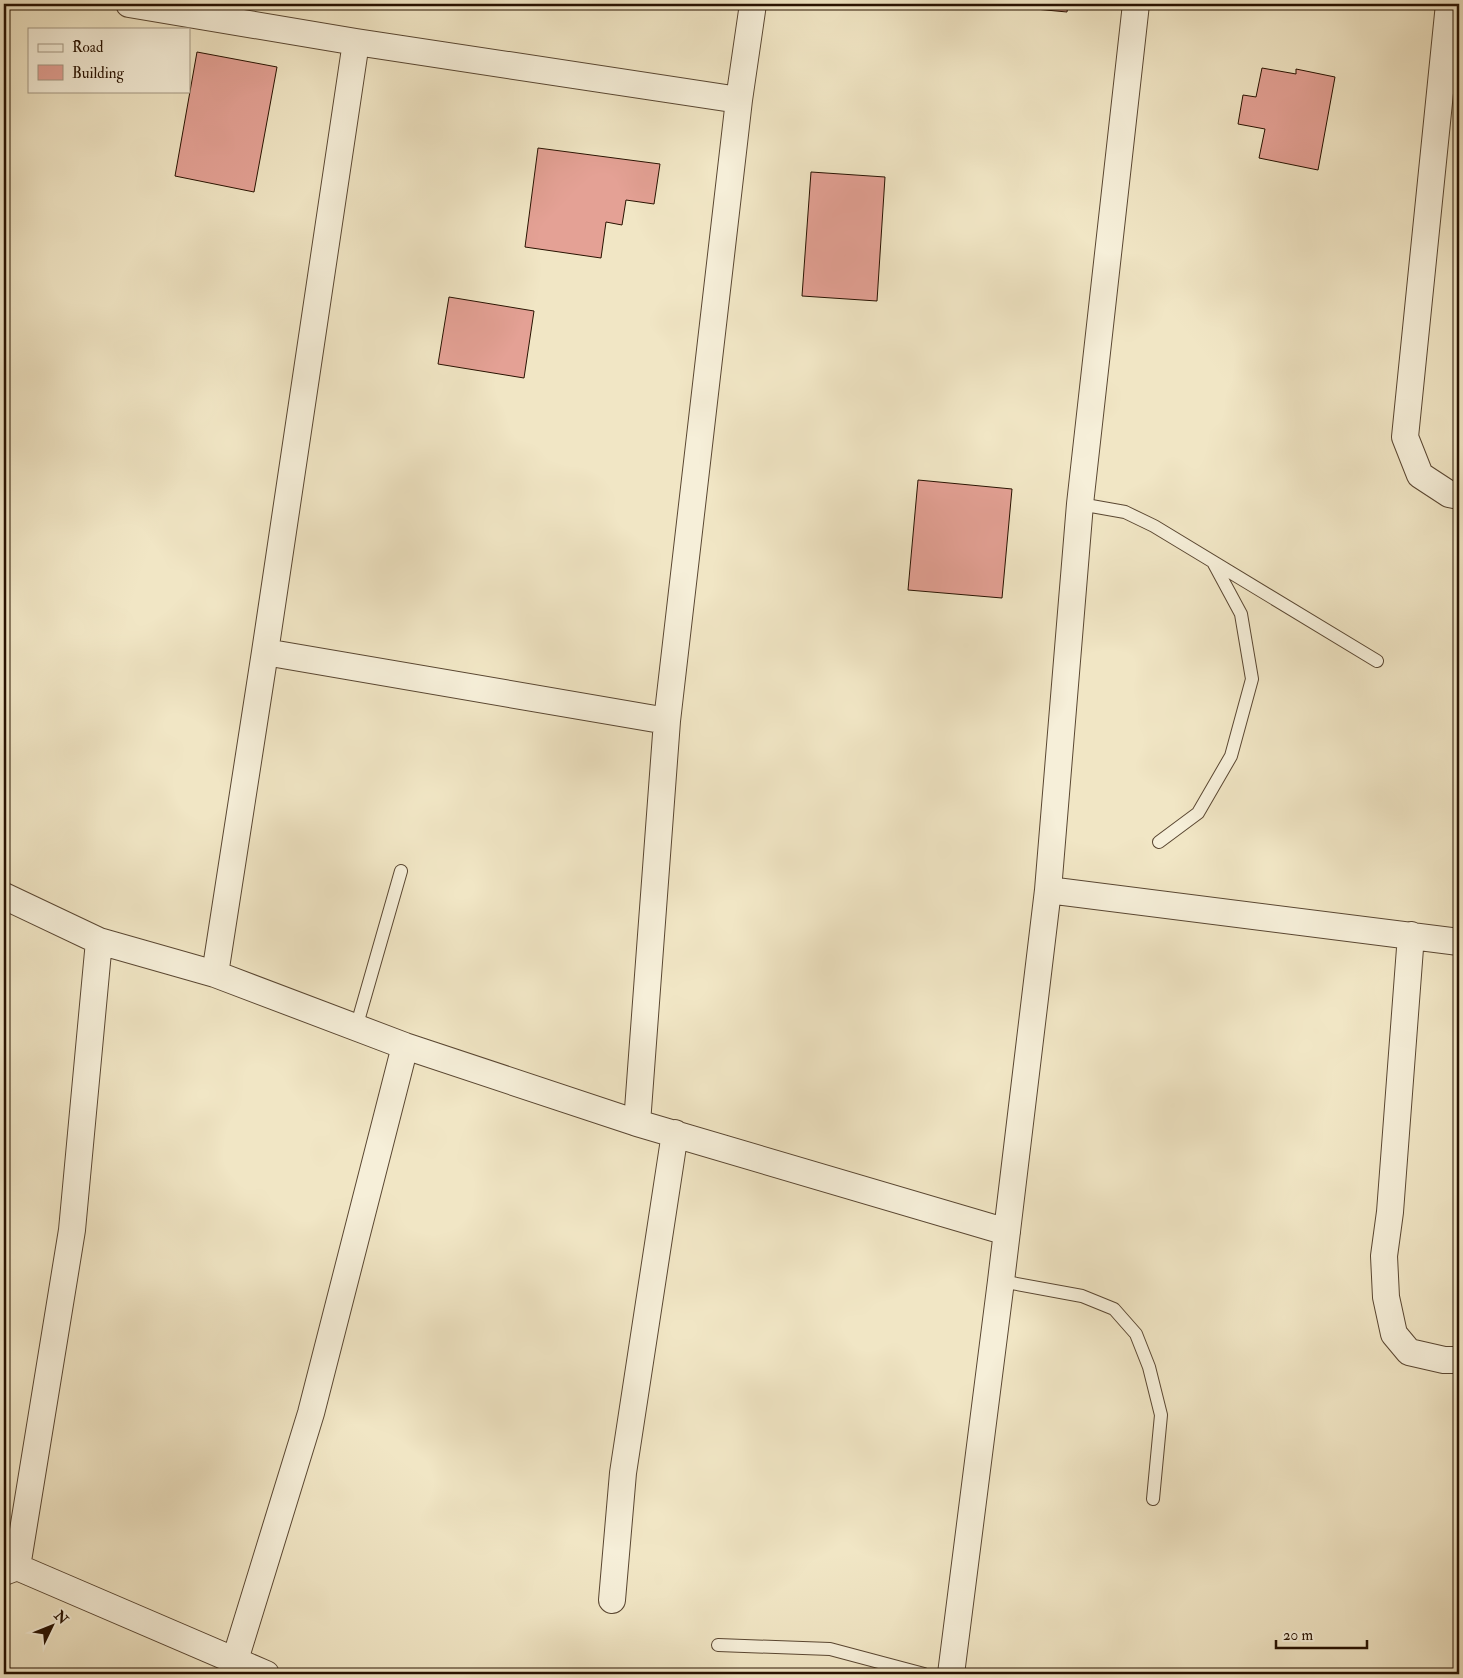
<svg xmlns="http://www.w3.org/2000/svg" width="1463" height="1678" font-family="'IM FELL Double Pica',serif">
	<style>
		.building { fill: #e4a195; stroke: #281201 }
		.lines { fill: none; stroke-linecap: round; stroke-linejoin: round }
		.service-casing { stroke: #5a4732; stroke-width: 14 }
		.minor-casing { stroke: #5a4732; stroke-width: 28 }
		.service { stroke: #f6efd9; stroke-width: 12 }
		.minor { stroke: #f6efd9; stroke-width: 26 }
	</style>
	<rect width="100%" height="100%" fill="#f1e6c5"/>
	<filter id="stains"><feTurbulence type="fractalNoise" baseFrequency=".004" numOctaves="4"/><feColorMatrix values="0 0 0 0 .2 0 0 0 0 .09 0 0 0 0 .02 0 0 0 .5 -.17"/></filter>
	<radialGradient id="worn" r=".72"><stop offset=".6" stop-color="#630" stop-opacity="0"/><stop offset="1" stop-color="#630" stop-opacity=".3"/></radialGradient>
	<path class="building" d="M982 4H1068L1067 12Z
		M197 52 277 67 254 192 175 176Z
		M1262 68 1296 74V69L1335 77 1318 170 1259 158 1265 129 1238 124 1243 95 1256 97Z
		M538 148 660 164 654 204 626 200 622 225 606 222 601 258 525 247Z
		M811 172 885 177 877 301 802 296Z
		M449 297 534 311 524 378 438 364Z
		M918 480 1012 489 1002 598 908 590Z"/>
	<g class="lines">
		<defs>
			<path id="service" d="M1080 504 1125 512 1154 526 1377 661
				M1159 842 1198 813 1231 756 1252 679 1241 614 1213 562
				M356 1028 401 871
				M1001 1281 1082 1296 1114 1309 1136 1334 1149 1367 1161 1415 1153 1499
				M718 1645 830 1649 924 1674"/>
			<path id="minor" d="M129 4 356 42 739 100
				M1449 4 1405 437 1420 475 1449 494 1459 496
				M265 652 667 721
				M1048 890 1459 942
				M4 896 99 941 215 974 405 1046 637 1123 1007 1232
				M1411 935 1390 1212 1384 1256 1386 1297 1394 1334 1409 1352 1444 1360H1459
				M215 974 265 652 356 42
				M637 1123 667 721 739 100 753 4
				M17 1567 72 1230 99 941
				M4 1572 17 1567 266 1674
				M612 1600 623 1473 675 1133
				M235 1660 311 1413 405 1046
				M951 1674 1001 1281 1048 890 1080 504 1136 4"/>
		</defs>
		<use href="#service" class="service-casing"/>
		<use href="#minor" class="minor-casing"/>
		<use href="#service" class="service"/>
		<use href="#minor" class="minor"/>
	</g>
	<rect width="1463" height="1678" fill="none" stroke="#f1e6c5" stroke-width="20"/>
	<rect x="5" y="5" width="1453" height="1668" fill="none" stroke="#281201" stroke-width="2.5"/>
	<rect x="10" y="10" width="1443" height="1658" fill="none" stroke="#281201"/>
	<rect x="28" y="28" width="162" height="65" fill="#f6efd9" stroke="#a49783"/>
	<rect x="38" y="44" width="25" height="8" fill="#f6efd9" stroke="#a49783"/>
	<text x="72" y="52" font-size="15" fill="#281201">Road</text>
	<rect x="38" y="65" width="25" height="15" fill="#e4a195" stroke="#a49783"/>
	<text x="72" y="78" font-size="15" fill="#281201">Building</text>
	<g transform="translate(52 1626) rotate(47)" stroke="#f6efd9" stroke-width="4" paint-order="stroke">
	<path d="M0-4L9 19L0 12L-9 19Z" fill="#281201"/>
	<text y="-8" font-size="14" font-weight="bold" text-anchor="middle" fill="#281201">N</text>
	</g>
	<path d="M1276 1640v8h91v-8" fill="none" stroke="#281201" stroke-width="2.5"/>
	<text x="1283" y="1640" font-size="15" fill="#281201" stroke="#f6efd9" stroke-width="4" paint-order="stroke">20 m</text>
	<rect width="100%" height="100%" filter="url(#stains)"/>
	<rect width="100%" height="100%" fill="url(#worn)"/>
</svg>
